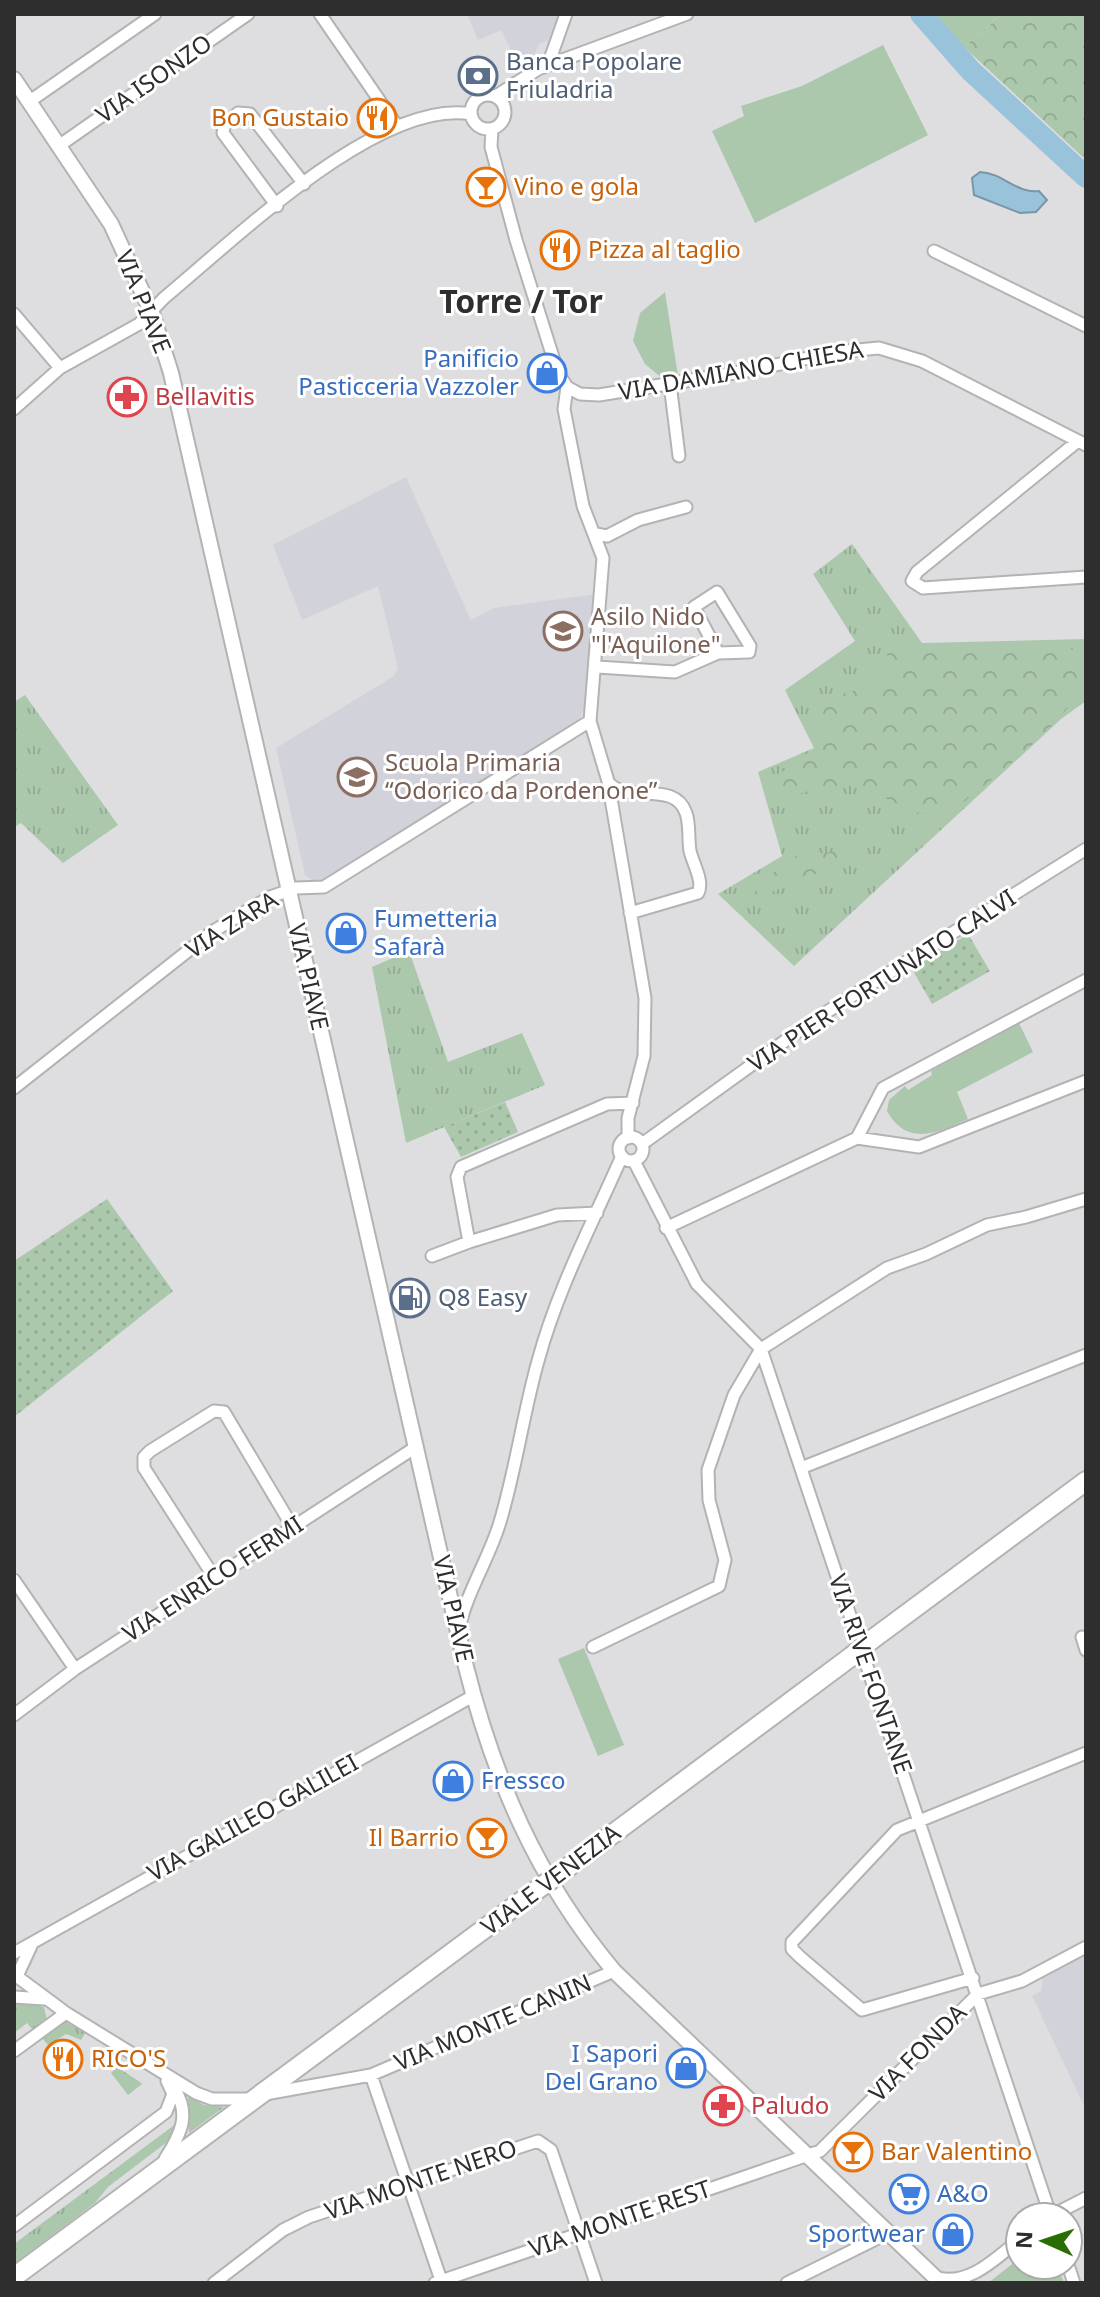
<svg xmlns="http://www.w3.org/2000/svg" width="1100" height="2297" font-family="'Noto Sans',sans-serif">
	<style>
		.built { fill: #d2d2db }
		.grass { fill: url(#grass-tufts) }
		.forest { fill: url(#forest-crowns) }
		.park { fill: #abc8ad }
		.garden { fill: url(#garden-dots) }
		.water { fill: #99c2db; stroke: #7996a7; stroke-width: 2 }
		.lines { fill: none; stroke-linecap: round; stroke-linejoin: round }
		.river { stroke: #99c2db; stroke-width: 22 }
		.minor-casing { stroke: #b3b3b4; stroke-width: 15 }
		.tertiary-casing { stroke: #b3b3b4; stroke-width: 18 }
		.primary-casing { stroke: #b3b3b4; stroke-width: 22 }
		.minor { stroke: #fff; stroke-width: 11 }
		.tertiary { stroke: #fff; stroke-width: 14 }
		.primary { stroke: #fff; stroke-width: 18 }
		.primary-bridge-casing { stroke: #b3b3b4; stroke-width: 22; stroke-linecap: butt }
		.primary-bridge { stroke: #fff; stroke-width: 18 }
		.labels { text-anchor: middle; stroke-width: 6; stroke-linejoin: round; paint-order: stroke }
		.service-label { font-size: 24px; fill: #4e5e75; stroke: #fff; text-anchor: start }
		.street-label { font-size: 24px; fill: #2e2e2e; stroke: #fff }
		.food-label { font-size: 24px; fill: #c56008; stroke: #fff; text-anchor: start }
		.shop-label { font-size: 24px; fill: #366cbe; stroke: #fff; text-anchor: end }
		.health-label { font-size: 24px; fill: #be3a42; stroke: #fff; text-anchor: start }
		.education-label { font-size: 24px; fill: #785e54; stroke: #fff; text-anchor: start }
		.district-label { font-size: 32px; font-weight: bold; fill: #2e2e2e; stroke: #fff }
	</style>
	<defs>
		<pattern id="grass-tufts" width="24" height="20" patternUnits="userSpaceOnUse" patternTransform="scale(2)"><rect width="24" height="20" fill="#abc8ad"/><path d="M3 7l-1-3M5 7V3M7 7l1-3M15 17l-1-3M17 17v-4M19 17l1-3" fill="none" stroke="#93ac95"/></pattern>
		<pattern id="forest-crowns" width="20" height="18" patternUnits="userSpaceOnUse" patternTransform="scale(2)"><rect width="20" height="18" fill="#abc8ad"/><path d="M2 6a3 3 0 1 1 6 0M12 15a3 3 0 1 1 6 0" fill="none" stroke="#93ac95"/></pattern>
		<pattern id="garden-dots" width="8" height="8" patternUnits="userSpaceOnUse" patternTransform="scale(2)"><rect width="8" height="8" fill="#abc8ad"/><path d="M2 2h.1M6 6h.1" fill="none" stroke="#93ac95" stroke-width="1.8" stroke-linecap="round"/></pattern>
	</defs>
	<rect width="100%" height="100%" fill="#dedee0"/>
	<path class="built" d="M467 14H559L548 40 539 44 534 56 518 64 501 30 478 40Z
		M406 477 471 620 494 608 597 594 595 642 589 646 584 707 580 718 549 742 317 883 305 875 276 748 394 676 398 668 378 586 302 620 273 545Z
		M1086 1954V2110L1032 1996 1041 1991 1043 1976Z"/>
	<path class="grass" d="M852 544 922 643 1086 639V701L1061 719 794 966 718 894 782 856 758 772 814 748 785 690 855 641 813 574Z
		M25 695 118 825 63 863 21 823 14 827V702Z
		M409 951 448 1062 522 1033 545 1085 406 1143 372 967Z
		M21 2002 44 2007 47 2020 33 2030 27 2023 14 2033V2004Z
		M65 2022 86 2032 81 2040 66 2034 48 2045 42 2038Z
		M117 2067 140 2082 142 2084 128 2095 111 2073Z
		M188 2096 204 2105 224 2107 189 2133Z
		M177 2123 167 2142 108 2187 95 2203 14 2264V2244Z"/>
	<path class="forest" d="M1002 14H1086V160L964 47Z
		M1063 641 1086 664C1085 671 1085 681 1081 688 1064 724 977 793 943 817L913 812 859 785 824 787 794 795 768 779 819 753V733L813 714 828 698 874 685 891 646Z
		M857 849 836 866 744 903 789 857Z"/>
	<path class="park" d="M932 14H1002L964 47Z
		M883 45 928 135 755 223 712 131 744 116 741 106 802 86Z
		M665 292 678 376 662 378 645 364 633 341 640 313Z
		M1019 1023 1033 1052 957 1092 968 1119C941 1131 908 1149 887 1111L889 1100 905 1086 908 1090 932 1075 931 1071Z
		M584 1648 624 1745 598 1756 558 1659Z
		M1020 2258V2265H1057L1064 2283H988Z"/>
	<path class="garden" d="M968 934 990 971 932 1004 912 969Z
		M505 1102 518 1132 461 1157 444 1127Z
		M107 1199 173 1291 14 1417V1261Z"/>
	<path class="water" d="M980 172C1003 173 1017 194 1039 191L1047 200 1036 212 1020 213 974 195 972 178Z"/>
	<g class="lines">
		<path class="river" d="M921 14 971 71 1086 177"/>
		<defs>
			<path id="minor" d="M320 14 397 126
				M548 65 566 14
				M471 112a17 17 0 1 1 34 0a17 17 0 1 1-34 0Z
				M496 96 538 69 687 14
				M30 101 155 14
				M492 129 491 147 516 240 558 373 567 387 564 409 583 506 603 558 590 721 608 781 645 998 644 1056 628 1118V1138
				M60 145 248 14
				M277 206 223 133 224 126 238 113 250 114 304 184
				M934 251 1086 326
				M14 314 60 368
				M670 384 679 456
				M567 387 580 394 599 395 747 371 836 352 879 348 922 361 1086 445
				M14 409 60 368 139 324 164 298C233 241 379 98 471 114
				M1078 441 917 572 912 581 923 588 1086 577
				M596 534 607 536 638 520 686 507
				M597 667 675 672 718 653 749 652 750 646 717 592 694 607 718 653
				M608 782C627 805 674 779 686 813 690 824 688 838 690 851 693 864 704 881 698 893L630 913
				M14 1088 212 932 270 897 296 888 324 887 590 721
				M619 1149a12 12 0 1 1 24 0a12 12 0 1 1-24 0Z
				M857 1138 883 1088 1086 980
				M642 1144 814 1020 1086 849
				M634 1161 697 1284 761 1349 1051 2217
				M666 1228 857 1138 919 1147 1086 1081
				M469 1242 557 1215 597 1213
				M432 1256 469 1242 457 1177 461 1167 607 1104 633 1103
				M801 1468 1086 1355
				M214 1577 144 1468V1457L150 1451 214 1411 224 1412 292 1526
				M14 1580 75 1669
				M459 1631C463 1599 490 1557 500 1522 516 1469 523 1414 538 1361 557 1290 592 1224 622 1156
				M1082 1637 1086 1650
				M593 1647 719 1586 725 1560 709 1500 708 1470 734 1395 761 1349 887 1268 926 1254 987 1225 1026 1217 1086 1199
				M14 1715 75 1669 416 1447
				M14 1953 473 1696
				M18 1974 31 1946
				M19 1978 66 2013 196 2093 212 2099H250
				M973 1978 862 2010 800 1957 792 1949V1942L897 1830 1086 1753
				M14 1997 44 1999
				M14 2051 66 2013
				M371 2075 442 2283
				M265 2094 371 2075 614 1971
				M165 2159C181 2134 191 2114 174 2088
				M1049 2217 1086 2198
				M14 2226 166 2112 173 2094 167 2081
				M1068 2265 1074 2283
				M934 2277C968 2288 996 2258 1020 2239
				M214 2283 283 2230 309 2217 538 2141 551 2150 596 2283
				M435 2283 820 2151 978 1994 1022 1981 1086 1947
				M787 2283 888 2233"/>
			<path id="tertiary" d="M14 79 111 224 152 313 171 373 465 1663C494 1779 537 1879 614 1971L941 2283"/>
			<path id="primary" d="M866 1644 1086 1481
				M567 1868 852 1656
				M14 2277 534 1892"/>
		</defs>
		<use href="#minor" class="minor-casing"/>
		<use href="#tertiary" class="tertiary-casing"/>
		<use href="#primary" class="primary-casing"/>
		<use href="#minor" class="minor"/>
		<use href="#tertiary" class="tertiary"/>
		<use href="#primary" class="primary"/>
		<defs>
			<path id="primary-bridge" d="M852 1656 866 1644
				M534 1892 567 1868"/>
		</defs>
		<use href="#primary-bridge" class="primary-bridge-casing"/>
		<use href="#primary-bridge" class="primary-bridge"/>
	</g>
	<defs>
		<symbol id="bank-ring" viewBox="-11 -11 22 22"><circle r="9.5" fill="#fff" stroke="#5c6f8a" stroke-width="1.5"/><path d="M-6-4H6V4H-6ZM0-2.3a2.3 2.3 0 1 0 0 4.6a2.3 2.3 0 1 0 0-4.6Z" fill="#5c6f8a"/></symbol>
		<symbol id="restaurant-ring" viewBox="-11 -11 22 22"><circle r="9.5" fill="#fff" stroke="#e8710a" stroke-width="1.5"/><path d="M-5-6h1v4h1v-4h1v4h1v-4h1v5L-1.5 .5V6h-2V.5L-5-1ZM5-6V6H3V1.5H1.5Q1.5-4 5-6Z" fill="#e8710a"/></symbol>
		<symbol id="bar-ring" viewBox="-11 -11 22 22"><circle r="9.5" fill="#fff" stroke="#e8710a" stroke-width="1.5"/><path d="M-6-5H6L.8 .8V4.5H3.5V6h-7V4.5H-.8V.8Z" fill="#e8710a"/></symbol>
		<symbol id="shop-ring" viewBox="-11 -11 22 22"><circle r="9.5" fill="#fff" stroke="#3f7fe0" stroke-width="1.5"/><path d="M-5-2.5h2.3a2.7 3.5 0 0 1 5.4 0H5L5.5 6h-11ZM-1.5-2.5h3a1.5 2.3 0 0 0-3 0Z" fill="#3f7fe0"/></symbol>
		<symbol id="pharmacy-ring" viewBox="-11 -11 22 22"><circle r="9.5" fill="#fff" stroke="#e0444e" stroke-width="1.5"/><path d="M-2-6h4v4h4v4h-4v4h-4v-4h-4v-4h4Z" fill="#e0444e"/></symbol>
		<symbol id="school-ring" viewBox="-11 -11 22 22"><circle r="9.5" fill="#fff" stroke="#8d6e63" stroke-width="1.5"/><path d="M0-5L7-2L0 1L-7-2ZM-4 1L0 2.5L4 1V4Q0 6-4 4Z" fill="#8d6e63"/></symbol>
		<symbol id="fuel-ring" viewBox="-11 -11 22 22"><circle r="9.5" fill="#fff" stroke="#5c6f8a" stroke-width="1.5"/><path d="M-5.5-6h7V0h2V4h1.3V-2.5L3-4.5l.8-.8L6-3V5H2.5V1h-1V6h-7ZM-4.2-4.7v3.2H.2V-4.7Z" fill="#5c6f8a"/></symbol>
		<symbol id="supermarket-ring" viewBox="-11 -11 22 22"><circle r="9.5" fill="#fff" stroke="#3f7fe0" stroke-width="1.5"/><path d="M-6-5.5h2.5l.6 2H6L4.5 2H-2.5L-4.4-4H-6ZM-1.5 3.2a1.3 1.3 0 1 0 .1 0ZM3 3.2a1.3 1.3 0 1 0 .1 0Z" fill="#3f7fe0"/></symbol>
	</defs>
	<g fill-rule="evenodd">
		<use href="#bank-ring" x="456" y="54" width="44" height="44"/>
		<use href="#restaurant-ring" x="355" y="96" width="44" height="44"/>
		<use href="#bar-ring" x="464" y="165" width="44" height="44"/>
		<use href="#restaurant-ring" x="538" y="228" width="44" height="44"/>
		<use href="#shop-ring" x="525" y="351" width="44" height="44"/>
		<use href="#pharmacy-ring" x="105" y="375" width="44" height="44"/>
		<use href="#school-ring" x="541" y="609" width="44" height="44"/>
		<use href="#school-ring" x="335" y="755" width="44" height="44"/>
		<use href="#shop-ring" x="324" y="911" width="44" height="44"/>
		<use href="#fuel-ring" x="388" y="1276" width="44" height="44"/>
		<use href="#shop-ring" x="431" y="1759" width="44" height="44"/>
		<use href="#bar-ring" x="465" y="1816" width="44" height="44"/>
		<use href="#restaurant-ring" x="41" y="2037" width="44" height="44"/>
		<use href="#shop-ring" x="664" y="2046" width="44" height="44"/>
		<use href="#pharmacy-ring" x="701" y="2084" width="44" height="44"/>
		<use href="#bar-ring" x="831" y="2130" width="44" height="44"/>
		<use href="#supermarket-ring" x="887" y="2172" width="44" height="44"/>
		<use href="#shop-ring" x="931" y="2212" width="44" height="44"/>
	</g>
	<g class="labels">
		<g class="service-label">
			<text x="506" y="70">Banca Popolare<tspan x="506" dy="28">Friuladria</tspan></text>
			<text x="438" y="1306">Q8 Easy</text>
		</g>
		<g class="street-label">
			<text transform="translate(154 79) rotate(-35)" y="8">VIA ISONZO</text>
			<text transform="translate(143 302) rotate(68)" y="8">VIA PIAVE</text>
			<text transform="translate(741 371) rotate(-10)" y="8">VIA DAMIANO CHIESA</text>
			<text transform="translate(232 925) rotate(-32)" y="8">VIA ZARA</text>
			<text transform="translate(308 977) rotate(77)" y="8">VIA PIAVE</text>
			<text transform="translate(882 981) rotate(-33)" y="8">VIA PIER FORTUNATO CALVI</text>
			<text transform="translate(213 1579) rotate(-33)" y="8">VIA ENRICO FERMI</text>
			<text transform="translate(453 1609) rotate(77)" y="8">VIA PIAVE</text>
			<text transform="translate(870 1674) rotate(71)" y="8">VIA RIVE FONTANE</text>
			<text transform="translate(253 1818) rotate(-29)" y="8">VIA GALILEO GALILEI</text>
			<text transform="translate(551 1880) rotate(-37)" y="8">VIALE VENEZIA</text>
			<text transform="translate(493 2023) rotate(-23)" y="8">VIA MONTE CANIN</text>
			<text transform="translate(918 2053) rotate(-45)" y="8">VIA FONDA</text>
			<text transform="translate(421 2180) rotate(-19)" y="8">VIA MONTE NERO</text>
			<text transform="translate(620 2219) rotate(-19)" y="8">VIA MONTE REST</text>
		</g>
		<g class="food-label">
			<text x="349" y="126" text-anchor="end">Bon Gustaio</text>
			<text x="514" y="195">Vino e gola</text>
			<text x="588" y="258">Pizza al taglio</text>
			<text x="459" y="1846" text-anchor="end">Il Barrio</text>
			<text x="91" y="2067">RICO'S</text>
			<text x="881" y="2160">Bar Valentino</text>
		</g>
		<g class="shop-label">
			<text x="519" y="367">Panificio<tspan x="519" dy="28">Pasticceria Vazzoler</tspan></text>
			<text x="374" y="927" text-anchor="start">Fumetteria<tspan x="374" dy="28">Safarà</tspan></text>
			<text x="481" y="1789" text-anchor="start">Fressco</text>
			<text x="658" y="2062">I Sapori<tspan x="658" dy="28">Del Grano</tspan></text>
			<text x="937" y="2202" text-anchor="start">A&amp;O</text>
			<text x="925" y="2242">Sportwear</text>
		</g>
		<g class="health-label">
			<text x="155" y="405">Bellavitis</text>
			<text x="751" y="2114">Paludo</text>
		</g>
		<g class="education-label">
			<text x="591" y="625">Asilo Nido<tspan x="591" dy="28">"l'Aquilone"</tspan></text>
			<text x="385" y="771">Scuola Primaria<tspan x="385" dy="28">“Odorico da Pordenone”</tspan></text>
		</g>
		<g class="district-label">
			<text x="521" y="313">Torre / Tor</text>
		</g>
	</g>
	<rect width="1100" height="2297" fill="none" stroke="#2e2e2e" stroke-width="32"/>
	<g transform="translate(1044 2241) rotate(273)"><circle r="38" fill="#ffffff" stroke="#ababab" stroke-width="2"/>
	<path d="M0-6L14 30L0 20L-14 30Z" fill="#2a6d04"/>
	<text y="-12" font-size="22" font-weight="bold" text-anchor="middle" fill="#2e2e2e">N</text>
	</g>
</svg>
